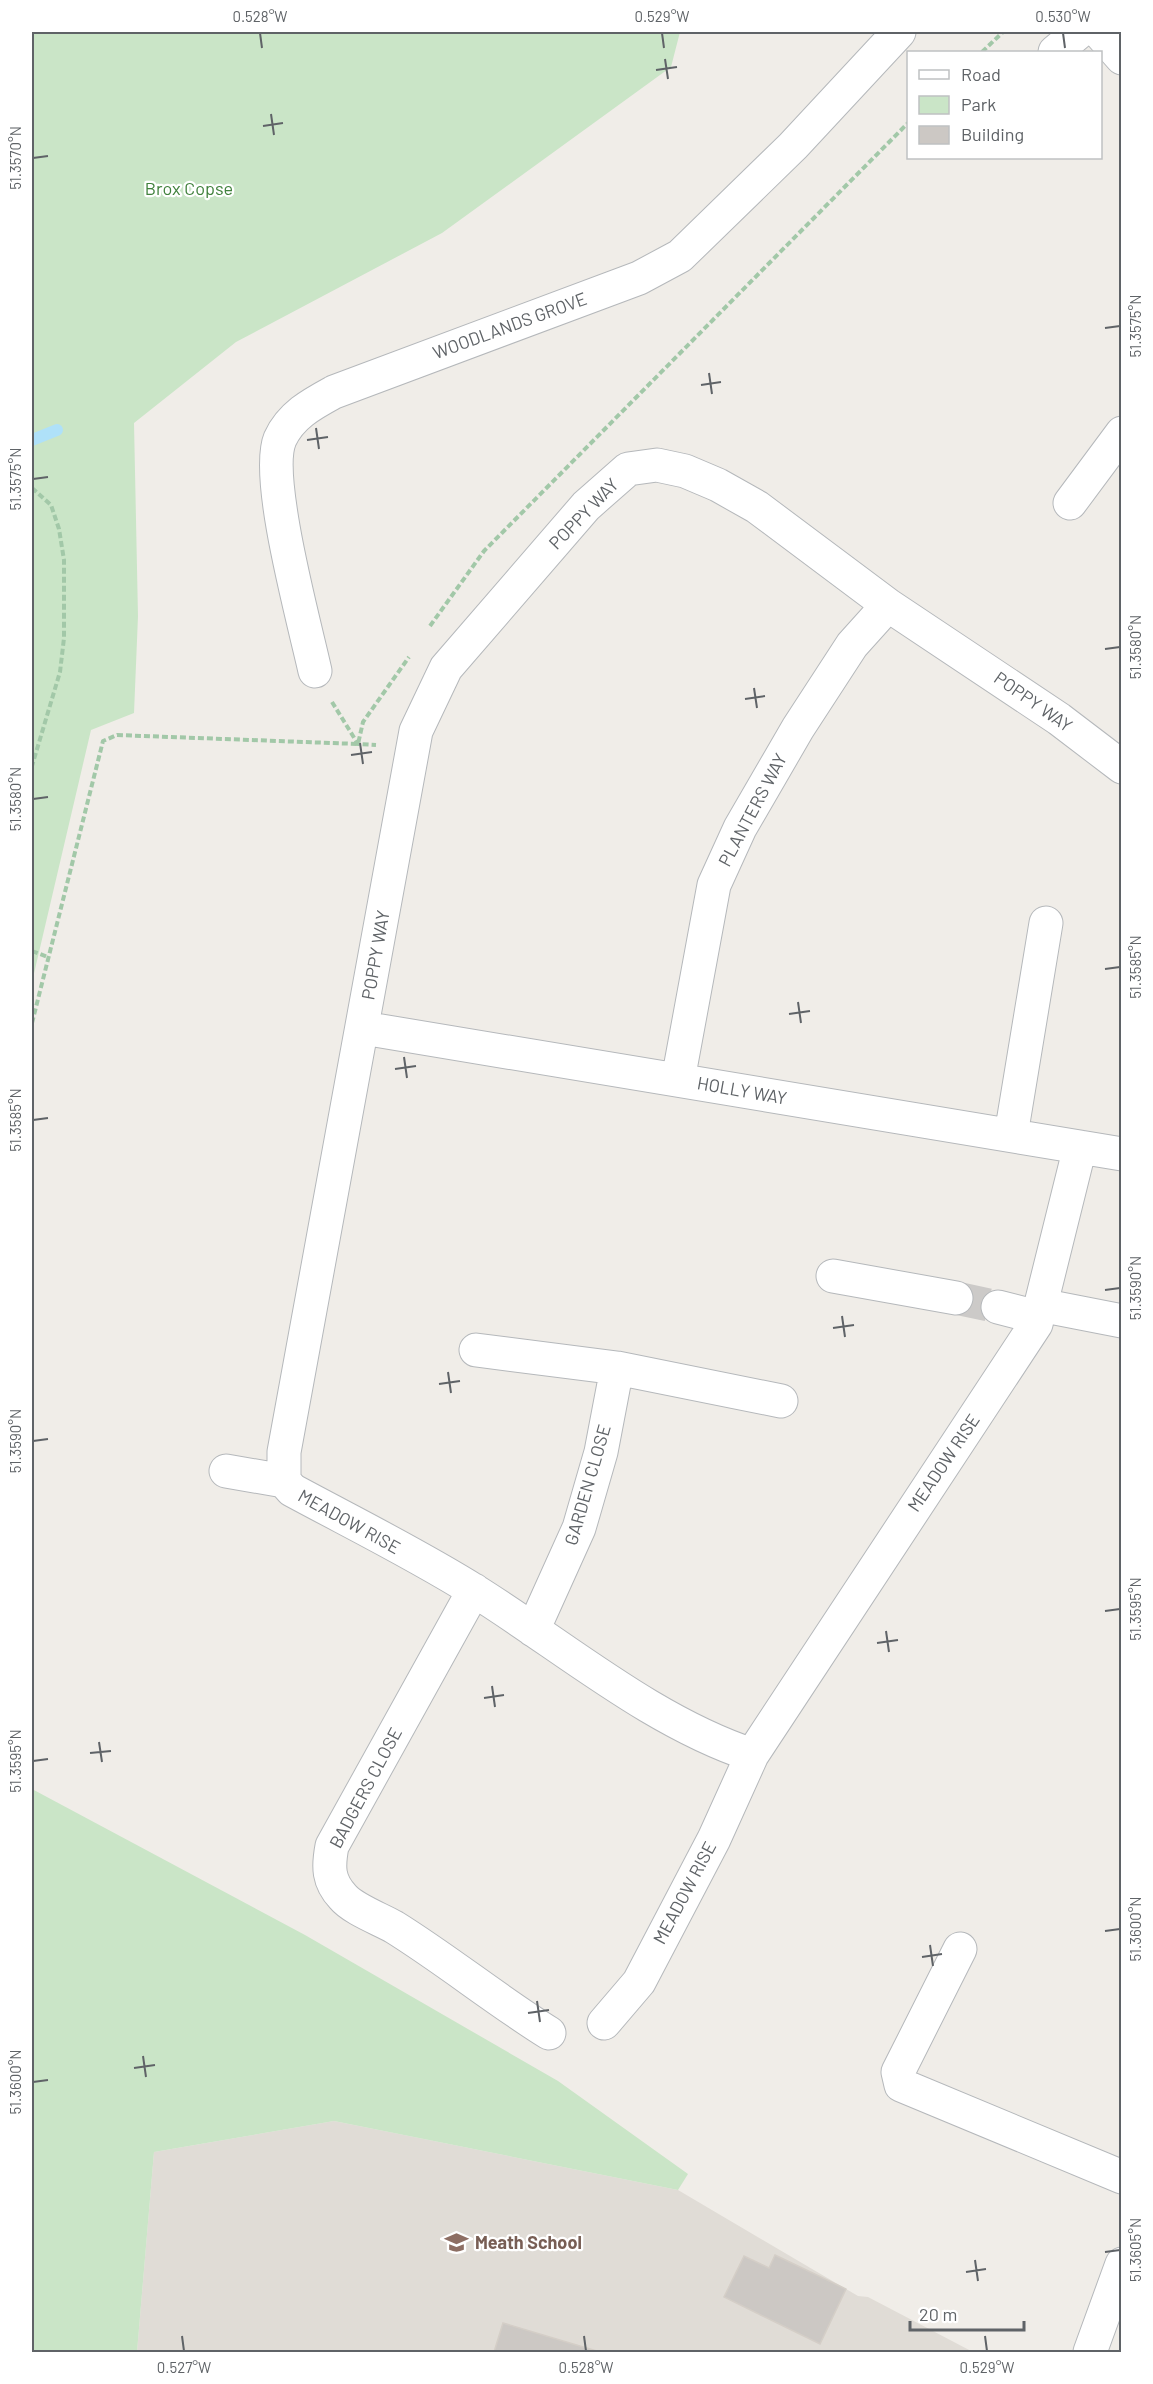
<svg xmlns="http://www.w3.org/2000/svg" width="1153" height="2384" font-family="Barlow,sans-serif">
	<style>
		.education { fill: #e0dcd6 }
		.green { fill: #cae5c7 }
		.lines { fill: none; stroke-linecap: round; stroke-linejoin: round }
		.stream { stroke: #afe1f9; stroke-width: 12 }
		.building { fill: #ccc8c4; stroke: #d4cec7; stroke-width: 1.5 }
		.minor-tunnel { stroke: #cccac8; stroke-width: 33; stroke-dasharray: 33 16; stroke-linecap: butt }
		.minor-casing { stroke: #b5b8bb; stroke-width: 35 }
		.path { stroke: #a2c8a8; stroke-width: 4; stroke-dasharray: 6 3; stroke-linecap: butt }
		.minor { stroke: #fff; stroke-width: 33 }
		.ticks { fill: none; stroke: #5f6367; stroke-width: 2 }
		.labels { text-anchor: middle; stroke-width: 4.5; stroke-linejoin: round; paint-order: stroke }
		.park-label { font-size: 18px; fill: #40813c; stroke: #fff }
		.street-label { font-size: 18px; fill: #5f6367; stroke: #fff }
		.education-label { font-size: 18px; font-weight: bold; fill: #785e54; stroke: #fff; text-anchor: start }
		.neatline { fill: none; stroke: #5f6367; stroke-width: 2 }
		.ticks-label { font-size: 15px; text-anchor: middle; fill: #5f6367 }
	</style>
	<rect width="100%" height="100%" fill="#f0ede8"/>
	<path class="education" d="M334 2121 678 2190 858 2296 868 2297 973 2352H137L154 2152Z"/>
	<path class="green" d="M32 32H680L671 67 442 233 236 342 134 423 138 616 134 713 91 730 32 982Z
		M32 1789 305 1935 558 2081 688 2174 678 2190 334 2121 154 2152 137 2352H32Z"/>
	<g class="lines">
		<path class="stream" d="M32 440 57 430"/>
	</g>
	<path class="building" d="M775 2255 846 2289 820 2344 724 2297 744 2256 769 2268Z
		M503 2323 600 2352H494Z"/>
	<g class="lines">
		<path class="minor-tunnel" d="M956 1298 998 1307"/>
		<defs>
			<path id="minor" d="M1099 32 1122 58
				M1055 52 1079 32
				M1070 503 1122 433
				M315 671C305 625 264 477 280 439 291 415 312 404 334 392L639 278 680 256 793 146 899 32
				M363 1028 1122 1154
				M678 1080 714 885 740 828 798 728 852 645 888 605
				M1011 1135 1046 923
				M833 1276 956 1298
				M1040 1305 1122 1321
				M998 1307 1037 1317
				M476 1350 617 1368 781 1401
				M226 1471 284 1481
				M474 1590 332 1846C328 1867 328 1881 343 1897 353 1909 380 1919 394 1927 447 1960 496 2000 549 2033
				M533 1630 579 1528 601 1452 617 1368
				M752 1755C652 1722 563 1646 475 1591 416 1554 353 1523 292 1490L284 1481V1452L416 731 446 668 586 506 628 469 657 465 685 471 718 485 757 507 888 605 1059 719 1122 767
				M960 1949 898 2072 901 2085 1122 2177
				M604 2023 639 1982 714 1839 752 1755 1036 1324 1080 1147
				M1090 2352 1122 2264"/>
		</defs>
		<use href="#minor" class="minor-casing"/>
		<path class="path" d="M982 52 1003 32
			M32 488 51 505 59 529 64 560V638L60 672 32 766
			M430 626 484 551 908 123
			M332 702 358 744 376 745
			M32 951 48 957
			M32 1023 103 741 117 735 358 744 363 722 409 657"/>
		<use href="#minor" class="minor"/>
	</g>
	<path class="ticks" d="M260 33 262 48M662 33 664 48M1063 33 1065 48M665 59 668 79M656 70 677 67M271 114 274 135M263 126 283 123M33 158 48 156M1105 328 1120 326M709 373 712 394M701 385 721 382M316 428 319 449M307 440 328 437M33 479 48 477M1105 649 1120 647M754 688 757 708M745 699 765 696M360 743 363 764M351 755 372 752M33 799 48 797M1105 969 1120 967M798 1002 801 1023M789 1014 810 1011M404 1057 407 1078M395 1069 416 1066M33 1120 48 1118M1105 1290 1120 1288M842 1316 845 1337M833 1328 854 1325M448 1372 451 1393M439 1384 460 1381M33 1441 48 1439M1105 1611 1120 1609M886 1631 889 1652M877 1643 898 1640M492 1686 495 1707M484 1698 504 1695M99 1742 102 1762M90 1753 111 1751M33 1761 48 1759M1105 1931 1120 1929M930 1945 933 1966M922 1957 942 1954M537 2001 540 2022M528 2013 549 2010M143 2056 146 2077M134 2068 155 2065M33 2082 48 2080M1105 2252 1120 2250M975 2260 978 2281M966 2272 986 2269M182 2336 184 2351M584 2336 586 2351M985 2336 987 2351"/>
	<defs>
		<symbol id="school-bare" viewBox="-9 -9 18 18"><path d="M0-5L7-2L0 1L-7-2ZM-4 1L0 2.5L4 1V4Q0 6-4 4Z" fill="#8d6e63" stroke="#fff" stroke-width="2.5" paint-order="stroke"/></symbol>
	</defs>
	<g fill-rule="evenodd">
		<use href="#school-bare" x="440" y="2226" width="33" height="33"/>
	</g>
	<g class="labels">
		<g class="park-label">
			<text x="189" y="195">Brox Copse</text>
		</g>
		<g class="street-label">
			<text transform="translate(510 326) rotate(-20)" y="6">WOODLANDS GROVE</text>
			<text transform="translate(584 514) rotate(-46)" y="6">POPPY WAY</text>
			<text transform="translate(1033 702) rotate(35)" y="6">POPPY WAY</text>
			<text transform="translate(753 810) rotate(-62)" y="6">PLANTERS WAY</text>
			<text transform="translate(376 955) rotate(-80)" y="6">POPPY WAY</text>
			<text transform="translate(742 1091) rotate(10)" y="6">HOLLY WAY</text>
			<text transform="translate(944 1463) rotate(-56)" y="6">MEADOW RISE</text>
			<text transform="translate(588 1485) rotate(-74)" y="6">GARDEN CLOSE</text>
			<text transform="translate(349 1522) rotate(29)" y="6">MEADOW RISE</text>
			<text transform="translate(366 1788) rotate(-62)" y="6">BADGERS CLOSE</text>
			<text transform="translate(685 1893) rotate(-62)" y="6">MEADOW RISE</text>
		</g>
		<g class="education-label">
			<text x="475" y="2249">Meath School</text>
		</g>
	</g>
	<rect width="1153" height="2384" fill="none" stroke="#ffffff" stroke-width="66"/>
	<rect x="907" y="51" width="195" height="108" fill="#ffffff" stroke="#bfc1c2" stroke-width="1.5"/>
	<rect x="919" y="70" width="30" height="9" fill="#ffffff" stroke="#bfc1c2" stroke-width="1.5"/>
	<text x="961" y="81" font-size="18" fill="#5f6367">Road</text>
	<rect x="919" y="96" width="30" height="18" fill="#cae5c7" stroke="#bfc1c2" stroke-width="1.5"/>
	<text x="961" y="111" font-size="18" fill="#5f6367">Park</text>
	<rect x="919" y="126" width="30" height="18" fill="#ccc8c4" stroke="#bfc1c2" stroke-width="1.5"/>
	<text x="961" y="141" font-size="18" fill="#5f6367">Building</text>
	<path d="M910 2321v9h114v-9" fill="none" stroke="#5f6367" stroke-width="3"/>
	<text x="919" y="2321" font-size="18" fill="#5f6367" stroke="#ffffff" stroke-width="4.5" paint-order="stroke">20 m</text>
	<rect x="33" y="33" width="1087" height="2318" class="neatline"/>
	<g class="ticks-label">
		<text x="260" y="22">0.528°W</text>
		<text x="662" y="22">0.529°W</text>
		<text x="1063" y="22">0.530°W</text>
		<text transform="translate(16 158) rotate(-90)" y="5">51.3570°N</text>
		<text transform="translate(1136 326) rotate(-90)" y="5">51.3575°N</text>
		<text transform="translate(16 479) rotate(-90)" y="5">51.3575°N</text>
		<text transform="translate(1136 647) rotate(-90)" y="5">51.3580°N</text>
		<text transform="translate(16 799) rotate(-90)" y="5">51.3580°N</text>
		<text transform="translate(1136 967) rotate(-90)" y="5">51.3585°N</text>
		<text transform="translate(16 1120) rotate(-90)" y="5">51.3585°N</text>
		<text transform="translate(1136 1288) rotate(-90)" y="5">51.3590°N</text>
		<text transform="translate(16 1441) rotate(-90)" y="5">51.3590°N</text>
		<text transform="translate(1136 1609) rotate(-90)" y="5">51.3595°N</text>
		<text transform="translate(16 1761) rotate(-90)" y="5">51.3595°N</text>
		<text transform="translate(1136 1929) rotate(-90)" y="5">51.3600°N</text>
		<text transform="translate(16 2082) rotate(-90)" y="5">51.3600°N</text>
		<text transform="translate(1136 2250) rotate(-90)" y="5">51.3605°N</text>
		<text x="184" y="2373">0.527°W</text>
		<text x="586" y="2373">0.528°W</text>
		<text x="987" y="2373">0.529°W</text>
	</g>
</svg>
